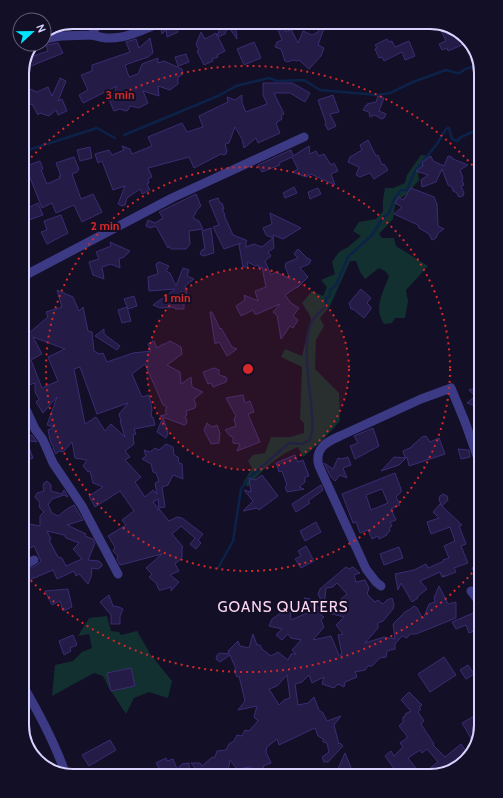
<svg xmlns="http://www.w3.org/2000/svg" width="503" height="798" font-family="Cabin,sans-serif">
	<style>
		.green { fill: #12302f }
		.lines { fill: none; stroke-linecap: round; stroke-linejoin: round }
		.stream { stroke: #0c2248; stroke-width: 2.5 }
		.building { fill: #241b47; stroke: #3b2d73; fill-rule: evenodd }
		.minor { stroke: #3d3a85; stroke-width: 9 }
		.ring { fill: none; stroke: #d62828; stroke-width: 2; stroke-dasharray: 2 4 }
		.labels { text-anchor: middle; stroke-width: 4; stroke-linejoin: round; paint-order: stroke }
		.quarter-label { font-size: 15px; letter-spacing: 1px; fill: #ffd6f0; stroke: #130f26 }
		.rim { fill: none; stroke: #d9d4ff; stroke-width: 2 }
		.centre { fill: #d62828; stroke: #130f26; stroke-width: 2 }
		.ring-label { font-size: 12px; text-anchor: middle; font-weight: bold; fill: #d62828; stroke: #130f26; stroke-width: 4; stroke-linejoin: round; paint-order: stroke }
	</style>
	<rect width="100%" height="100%" fill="#130f26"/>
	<path class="green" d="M421 155 431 156 418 174 419 180 408 193 399 199 395 205 393 219 379 234 382 238H394L396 246 428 266 406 290 408 301 405 318H395L392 323 384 324C373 308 383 293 389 276L385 271 379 268 365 279 360 272 356 261H350L330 306 320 318 324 326 316 340 315 369 339 393 340 421 321 442 303 457 298 447C279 454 261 471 248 487L243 483 252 468 248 461 253 455 265 453 271 437H290L304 433V423L300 419 302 367 281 357 285 349 302 356 311 319 309 314 302 303 312 291 323 296 327 287 321 280 335 274 332 262 339 252 348 247 361 236 353 231 359 222 376 219 383 211V200L385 188H393L405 183 407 175Z
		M107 616 111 631 119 632 121 635 137 631 151 655 172 681 168 698 149 692 134 698 126 714 109 688 103 676 94 673 52 696 55 665 73 661 82 652 92 648 89 634 78 636 89 618Z"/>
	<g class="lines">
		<path class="stream" d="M124 135 218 96 236 86 269 78 277 81 304 80 320 90 377 95 390 93 413 82 446 70 457 73H460L465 69 472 67 480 68
			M22 152 97 128 115 138
			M218 568 233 541 241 489 250 477 289 443 302 444 310 440C314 428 312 417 311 403 309 382 303 346 310 326 312 318 320 312 326 306V298L330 296V290L336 285 348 257 372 235 382 219 389 213 394 199 401 190H407L415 171 437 144 446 129 449 128 452 139 457 141 461 137 477 130 481 116"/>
	</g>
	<path class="building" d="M168 22H178L175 25 178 32 167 37 166 30 162 34 161 29 167 26Z
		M226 22H235L237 39 228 26 225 34 218 37 225 51 217 55 218 57 212 59 213 61 204 65 197 51 199 50 196 44 201 32 205 39 216 33 217 36 220 29 228 26Z
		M275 22H282L286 32 291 29 298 43 303 31 312 35 318 32 321 24 325 26 326 28 323 31 318 45 324 48 321 56 309 69 299 60 297 61 293 60 288 62 285 61 281 49 275 47 277 42 282 40Z
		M438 24 456 30 462 45 448 51 447 48 442 50 439 44 446 41Z
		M150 38 153 53 148 57 125 65 129 77 138 74 142 64 158 58V63L164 61 182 69 183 73 182 75 178 77V84L170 90 158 86 159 96 143 91 148 103 139 108 130 106 128 110 126 111 120 109 114 111 110 102 117 86 83 103 79 95 88 90 81 75 92 71V65L130 52 126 42 136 39 139 48Z
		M387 39 389 42 392 41 395 47 409 41 415 56 405 60 402 52 384 61 382 57 379 58 375 49 377 48 375 45Z
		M254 42 261 58 244 65 237 49Z
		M58 43 63 53 31 66 28 58 48 51 46 45Z
		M186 54 189 62 178 66 175 57Z
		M60 78 66 81 58 101 62 99 67 111 58 115 56 110 49 116 40 113 38 115 32 104 22 107V92L30 89 37 92 48 87 52 96Z
		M263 83H292L310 93 305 102 290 93H274L284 114 281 116 282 119 276 123 280 133 258 143 256 138 244 148 242 139 235 127 229 143 225 144 227 151 226 154 224 155 221 154 194 168 189 157 148 168 152 177 148 179 149 183 147 184 150 190 142 194 140 189 127 198 125 205 122 206 118 204 125 186 113 190 102 161 98 163 95 154 109 150 112 155 124 150 122 146 130 149 132 154 152 146 148 137 182 123 187 132 203 127 199 116 228 102 227 97 235 100 242 95V103L246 112 267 104 263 95Z
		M333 95 339 112 330 114 336 126 328 130 325 124 326 123 318 100Z
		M378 96 384 98 379 111 386 114 384 118 381 119 375 115 370 117 369 112 363 110 366 105 367 106V104L376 102Z
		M368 140 376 156 378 155 382 165 384 164 388 170 374 179 370 173 360 177 356 175 359 167 348 162 350 157 362 150 360 145Z
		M309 146 310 154 316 151 319 156 324 154 331 165 334 163 338 171 331 174 335 185 311 174 306 177 293 172 298 169 292 157 279 163 280 165 262 172 258 165 291 150 293 156Z
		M90 147 92 158 80 161 77 150Z
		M22 148 29 165 40 161 43 169 41 170 47 184 60 178 59 176H61L56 163 74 157 79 169 77 172 72 174 81 199 93 194 102 212 82 222 74 205 56 213 52 203 42 208 29 175 22 178Z
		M431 156 433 161 444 166 448 156 452 157 453 159 468 165 460 170 463 178 462 180 464 185 461 186 464 193 463 196 460 197 458 196 457 193 453 191 452 187 448 185 442 169 436 182 422 187 421 180 428 175 416 171 423 166 422 162Z
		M294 187 297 193 285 198 283 193Z
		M318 188 321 194 310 199 308 192Z
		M411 188 434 197 437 204 438 226 444 229 438 233 436 238 432 240 429 234 419 228 418 225 394 214 402 207 395 203 399 197 403 200Z
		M196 194 201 206 197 210 193 218 199 221 203 229 189 231 190 244 186 249H171L169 246 168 248 156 226 150 228 146 226 148 220 155 223 163 218 159 212Z
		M218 198 220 203H222L224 209H222L225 215H224L233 235 246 240 247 241 246 242V247L254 244 262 247 273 238 266 235 263 228 272 224 270 213 301 228 283 239 273 235 274 248 268 252 271 256 265 261 271 275 276 272 290 279 285 266 286 263 298 258 294 254 298 249 307 258 311 260 309 264 300 268 308 277 297 288V287L285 295 291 303 299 308 293 316 298 320 293 328 290 326 281 339 277 315 273 312 280 304 257 314H255L253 310 241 316 236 306 245 300 244 295 258 301 255 291 266 287 262 267 259 268 258 265 256 266 247 262 248 267H243L239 245 241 243 224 249 213 227 219 225 209 201Z
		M38 203 43 215 26 221 22 211Z
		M61 215 68 233 47 244 41 232 47 230 44 221Z
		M211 228 214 253 203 256 200 254 202 250 205 249 202 231Z
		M110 242 130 251 124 257 119 259 120 268 111 264 102 267 104 279 93 275 89 262 99 259 96 252 111 246Z
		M159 262 169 266 166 271 170 273 176 286 183 268 189 270 187 276 194 279 185 286 187 292 186 294 184 295V309H175V307L160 308 153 305 175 289 149 291 148 277 158 274 156 264Z
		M361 289 371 298 367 303 371 307V309L364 318 353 309H351L349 303Z
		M57 290 73 297 79 311 83 307 88 331 92 332 94 351 100 354 103 353 107 362 133 353 151 351 148 344 154 341 157 348 163 344H165L170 341 181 347 182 354 167 365 180 372 181 384 191 377 192 387 203 392 194 399 196 405 195 408 186 411 187 415 185 416 187 421 186 424 184 425 160 416 167 414 165 411 167 407 163 405 145 364 132 374 142 397 149 395 152 409 151 417H153L155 425 134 429 136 434 133 435 134 444 125 451 130 457 125 460 141 477 135 482 145 497 153 490 157 494 155 483 159 481 156 473 153 472 151 464 142 459 146 456 144 450 150 452 155 448 159 450 166 444 173 447 174 455 178 457 179 463 182 464 183 479 173 475 168 485 162 487 165 507 159 508 158 499 153 502 158 508V510L159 509 169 521 177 517 182 518 203 534 198 540 201 543 196 549 190 544 195 538 181 526 172 534 183 547 182 548V558L175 564 179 571 170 575 179 582 171 591V587L161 590H159L156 583 149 577 152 574 146 568 162 554 120 565 117 559 118 556 113 551 115 547 108 536 126 525 122 520 134 511 120 491 95 507 89 496 103 487 93 483 90 471 88 472 83 466 87 460 75 458 72 442 63 452 59 451 56 454 53 448 54 446 52 445 50 440 48 430 54 427 47 425 57 397 43 413 36 402 39 399 35 392V383L26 386 22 375V324L29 333 48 317 46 312 62 307ZM33 337 65 349 48 357 58 381 42 388 31 360 42 354ZM80 367 97 414 128 403 119 414 121 421H120L125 437 111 424 105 431 96 417 85 424 74 369Z
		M134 296 137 306 128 309 124 299Z
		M127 307 131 321 122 323 118 310Z
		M210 312H212L220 329 221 328 232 347 237 349 227 356 219 342 215 344Z
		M104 329V334L120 346 117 350 95 336Z
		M214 368 219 370V375L226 377 227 380 226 382 213 387 211 383 208 384 203 372Z
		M481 386V408L467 403 475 396 469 390Z
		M243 395 245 403 250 401 254 412 248 414 260 442 237 451 240 444 233 443V437L230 436 225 430 236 426 234 419 236 416 226 398Z
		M163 417 168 433 166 438 157 432Z
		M207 423 212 427 217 425 220 433 219 443 211 444 204 430Z
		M373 428 379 446 355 459 350 446 358 443 354 436Z
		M22 431 28 432 29 436 32 435 37 442 26 440 33 458 22 462Z
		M426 436 430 442 439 438 445 454 409 466 407 457 399 465 381 471 394 457 405 458 403 451 412 447V446L422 437Z
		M458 449 469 450 470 457 461 459Z
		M295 455 298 462 303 460 309 476 305 477V482L299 487 304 489 287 492 285 487 287 485 282 471 279 472 276 463Z
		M348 457 351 465 343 468 347 478 340 475 335 481 331 477 324 463 333 469 338 458 342 459Z
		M395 473 401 489V492L396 497 400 505 391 509 396 520 390 522 392 526 389 528 390 531 387 533V535L379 539 378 536 372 539 368 530 360 533 356 522 353 523 342 494ZM382 489 388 503 371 510 366 495Z
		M262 475 278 496 259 510 257 508 243 511 253 501 244 490 251 492 249 478 255 480Z
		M47 481 51 485V491L62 494 64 490 68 497 64 495 52 499 48 505 52 513 58 516 67 509 74 505 83 520 67 525 86 534 85 536 93 539 95 543 88 560 99 561 102 564V566L98 569 92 568 91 577 88 584 79 574 76 576 74 571 57 579 53 570 22 583V572L37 565 41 561 34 546 22 552V537L28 534 24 523 40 526V516L44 512 39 507 40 503 35 497 37 493 44 491 43 486 44 483ZM47 531 64 535 66 538 79 543 73 549 82 559 66 566 62 558 58 557 49 540 51 539Z
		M321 485 323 490 308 501 310 503 296 512 292 504Z
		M443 494 447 496 448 500 442 506 462 525 459 526 466 544 461 546 468 563 454 568 456 572 443 577 444 575 442 577 440 572 420 581 427 589 417 597 418 598 412 602 401 583 398 590 395 574 414 570 426 564 428 568 444 561 443 560 449 558 444 546 455 541 450 527 431 534 427 522 439 518 433 512 440 504 441 505 439 499 440 496Z
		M316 522 321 532 305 541 300 531Z
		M306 546 314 561 301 568 295 559 301 556 298 551Z
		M399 547 403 558 384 565 380 554Z
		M479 564 481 568V587L472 568Z
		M346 567 349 569 353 567 360 573 354 575 356 582 365 580 369 588 367 594 375 602 378 600 383 604 387 600 392 598 394 605 393 609 383 621 378 623V628L365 643 384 637 395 639 393 624 405 612 409 610 414 606 417 608 423 619 429 604 435 602 434 598 439 586 448 604 456 602V618L416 634H410L407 638 402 636 395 644V649L387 651 386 657 380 658 372 666H368L365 670 355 672 357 677 345 682 344 687 338 684 334 688 322 684 324 677 312 683 309 675 302 682 295 684 298 705 308 703 314 697 319 710 323 713 327 721 341 716 334 725 339 744 340 743 343 746 328 762H324L322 757 329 752 327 743 323 742V739L318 736 315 728 279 745 277 739 267 747 266 752 271 763 263 766 265 774 260 776H254L251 767 243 768 239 772 230 760 227 776H222L221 772 212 774 207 772 204 776H201L191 763H200L202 766 211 758 215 757 217 751 226 750 229 744 234 741 237 735 242 736 245 730 249 731 258 721 254 717 257 706 238 710 245 701 239 676 237 677 234 670 236 669 230 655 220 662 216 659 217 655 220 653 229 654 228 651 238 641 240 646 249 648 253 634 257 645H260L262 649 271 656 278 652 288 660 291 654H296L292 650 301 640 291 638 288 634 282 640 276 635 282 629 269 626 272 619 290 607 291 620 314 610 304 598 315 600 318 608H319L320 614 324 617 321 620 324 627 313 640 331 636 339 655H342L338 635 343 634 336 625 344 617 329 613 342 607 341 599 347 594 337 583 333 587 326 588 324 606 318 594 320 589ZM287 675 290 698 284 700 279 705 269 689 277 686Z
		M68 589 72 607 63 611 60 601 52 605 45 591Z
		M109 595 113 606 119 607 123 609 120 616V624H111V615L100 602Z
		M478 611H481V628L469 633 466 625 456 629 452 622Z
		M73 635 77 645 70 648 71 651 64 655 59 641Z
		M444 657 456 675 430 692 418 674Z
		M468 665 474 674 466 679 460 670Z
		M131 668 135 686 111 691 107 673Z
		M409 692 422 705 419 707 421 709 418 712 424 721 421 724 434 744 433 745 445 757 461 744 469 755 452 771 430 776H407L403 771 398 776H395L392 772 395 770 385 756 391 751 394 756 403 747 400 743 407 738V736L399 726 403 722V717L406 716 405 714 411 711 401 700ZM427 749 438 762 421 775 408 758 420 750 422 753Z
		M481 712V725L475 745 462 723Z
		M110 740 116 750 89 766 82 755Z
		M345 753 352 770 348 772 347 776H342V773L338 774V769Z
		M166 758 167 761 173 759 177 769 182 764 189 763 190 776H154L160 770 156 763Z"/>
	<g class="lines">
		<path class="minor" d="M92 35C97 36 102 38 108 38 126 39 145 29 162 22
			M44 39 61 36 92 35 98 22
			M22 277 172 198 304 137
			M22 401 35 429 43 440 53 463 82 506 118 574
			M22 566 34 560
			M381 586 376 582 366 569 319 466C314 449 326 442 340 436L421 399 451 388 465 422 481 467
			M471 591 481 604
			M22 684C39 713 55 743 66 775"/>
	</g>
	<circle cx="248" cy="369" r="101" fill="#d62828" fill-opacity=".12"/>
	<g class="ring">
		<circle cx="248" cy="369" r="101"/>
		<circle cx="248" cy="369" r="202"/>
		<path d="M480 564A303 303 0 0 1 23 572M23 166A303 303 0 0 1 480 174"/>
	</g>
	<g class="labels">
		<g class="quarter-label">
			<text x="283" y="612">GOANS QUATERS</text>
		</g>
	</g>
	<path d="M0 0H503V798H0ZM73 29H430A44 44 0 0 1 474 73V725A44 44 0 0 1 430 769H73A44 44 0 0 1 29 725V73A44 44 0 0 1 73 29Z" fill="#130f26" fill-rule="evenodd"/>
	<path class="rim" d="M73 29H430A44 44 0 0 1 474 73V725A44 44 0 0 1 430 769H73A44 44 0 0 1 29 725V73A44 44 0 0 1 73 29Z"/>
	<circle cx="248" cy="369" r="6" class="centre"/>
	<g class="ring-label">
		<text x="120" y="99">3 min</text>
		<text x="105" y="230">2 min</text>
		<text x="177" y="302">1 min</text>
	</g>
	<g transform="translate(32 32) rotate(68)"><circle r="19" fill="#130f26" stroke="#625e7d"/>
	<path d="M0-3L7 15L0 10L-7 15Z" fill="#00e5ff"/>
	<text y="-6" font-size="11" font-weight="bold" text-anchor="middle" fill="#d9d4ff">N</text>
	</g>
</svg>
